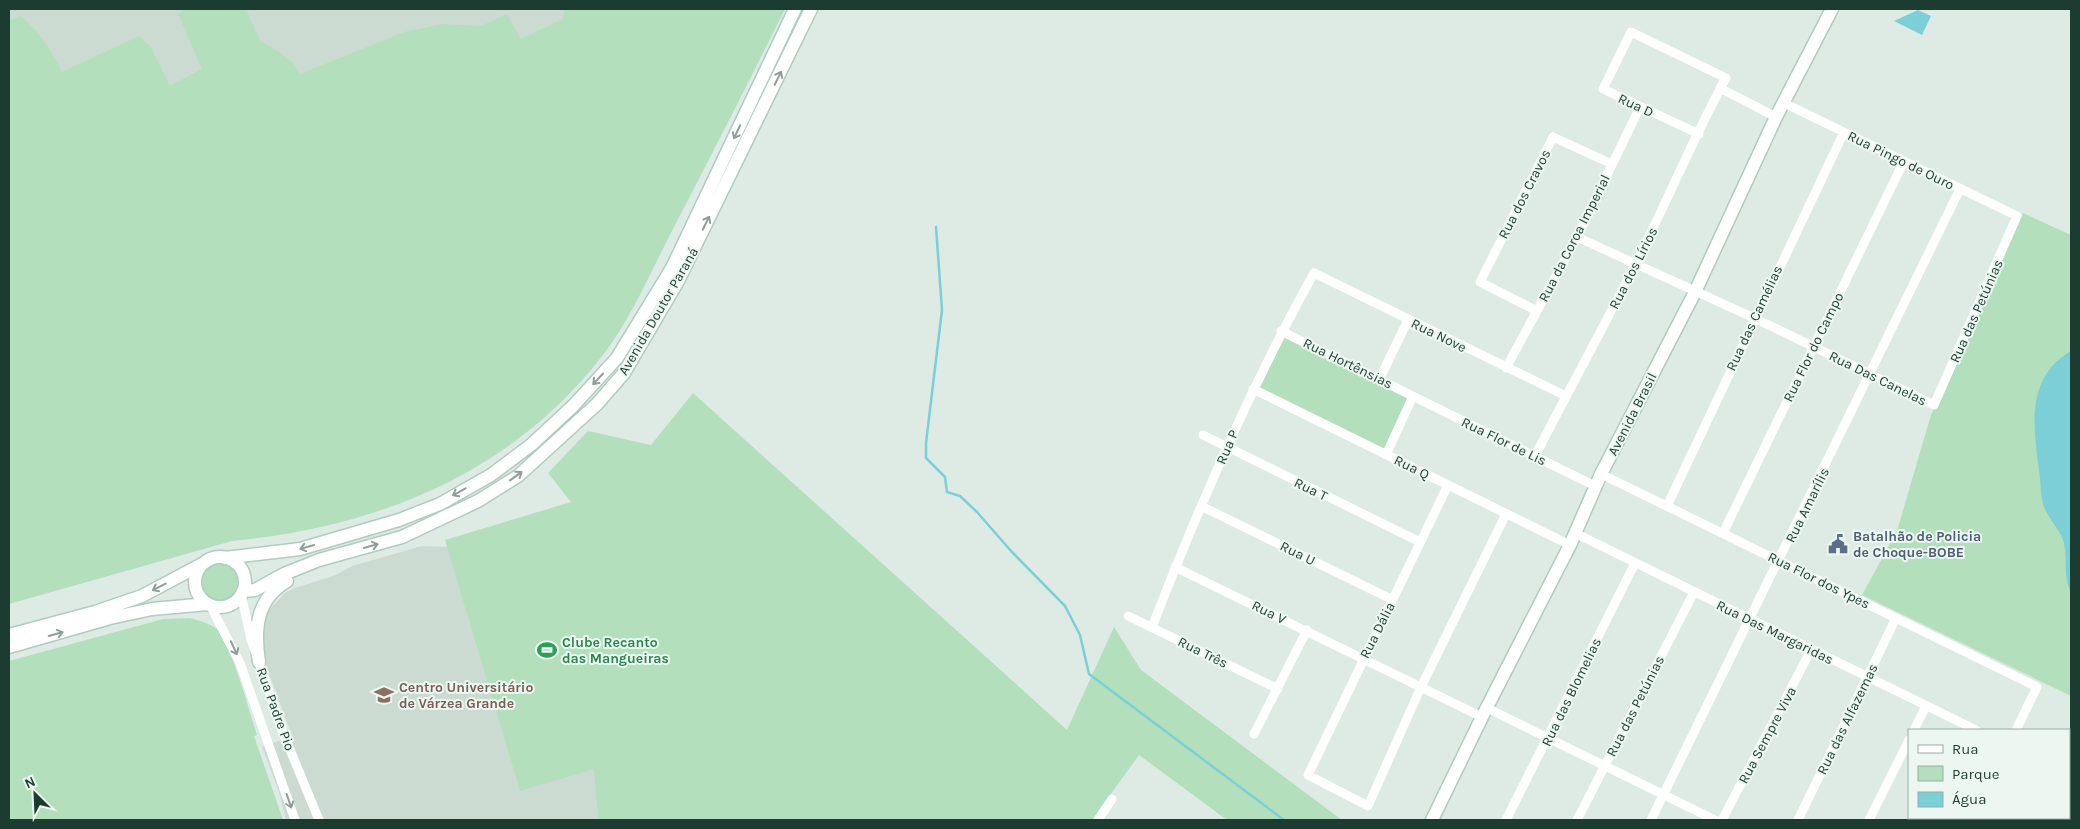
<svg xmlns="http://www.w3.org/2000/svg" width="2080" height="829" font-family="Karla,sans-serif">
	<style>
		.built { fill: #cbdbd2 }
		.green { fill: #b3dfbc }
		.water { fill: #7dcfd7 }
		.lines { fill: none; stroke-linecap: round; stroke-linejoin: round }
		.stream { stroke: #7dcfd7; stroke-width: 2.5 }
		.secondary-casing { stroke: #afccbf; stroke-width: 15 }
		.street { stroke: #fff; stroke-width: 9 }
		.secondary { stroke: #fff; stroke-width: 12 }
		.oneway { stroke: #8e9e98 }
		.labels { text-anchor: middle; stroke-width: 4; stroke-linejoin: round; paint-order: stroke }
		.street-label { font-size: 14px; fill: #1d3c31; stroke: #edf7f2 }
		.service-label { font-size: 14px; font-weight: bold; fill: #4e5e75; stroke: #edf7f2; text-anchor: start }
		.leisure-label { font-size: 14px; font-weight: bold; fill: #27864d; stroke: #edf7f2; text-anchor: start }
		.education-label { font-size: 14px; font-weight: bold; fill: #785e54; stroke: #edf7f2; text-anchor: start }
	</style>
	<rect width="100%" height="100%" fill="#ddebe4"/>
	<path class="built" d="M9 9H785L9 176Z
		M422 546 448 547 520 790 595 768 598 820H286L278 789 262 747 292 736 262 654 263 626 267 612 285 593 295 588 336 575 352 566Z"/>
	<path class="green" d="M186 9H246L260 41 278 51 294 64 300 74 404 32 443 24 481 26 507 14 521 39 563 19 565 9H785C748 83 711 156 673 229 651 271 632 317 603 355 511 474 378 527 232 541L9 604V21L21 16C39 32 52 50 62 72L139 36 150 46 170 86 202 69 178 14Z
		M2023 213 2071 235V696L1862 595 1897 531 1931 415Z
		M1281 336 1410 399 1385 451 1256 388Z
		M693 393 1067 730 1114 627 1141 670 1342 820H1227L1139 755 1092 820H598L594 769 520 791 445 540 571 502 548 473 588 431 651 445Z
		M202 582a18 18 0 1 1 36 0a18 18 0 1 1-36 0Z
		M190 618C199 621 210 623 218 630 230 642 251 715 257 735L254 736 283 820H9V661L163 619Z"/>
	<path class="water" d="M1918 10 1931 16 1922 35 1894 21Z
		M2071 351V592C2062 576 2069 557 2063 540 2059 529 2049 519 2044 507 2040 497 2041 481 2039 470 2033 424 2026 377 2071 351Z"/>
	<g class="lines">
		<path class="stream" d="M936 227 942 310 926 443V458L945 477 947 492 960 496 977 512 1011 551 1065 606 1080 635 1089 674 1284 820"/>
		<defs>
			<path id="secondary" d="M195 582a25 25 0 1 1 50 0a25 25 0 1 1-50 0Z
				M225 558 300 549 399 520 440 504 491 475 531 445 573 406 617 358 672 268 795 9
				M243 591 255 590 284 574 319 560 402 537 478 501 518 476 597 404 624 373 678 281 811 9
				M9 635 95 612 142 596 202 564
				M9 647 110 618 152 609 208 604
				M259 662C254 629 256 599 287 581
				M1432 820 1482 717 1570 545 1601 474 1695 292 1776 117 1832 9"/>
		</defs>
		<use href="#secondary" class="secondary-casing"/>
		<path class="street" d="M1720 88 1776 117
			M1577 237 1754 318 1934 405 2017 216 1784 103
			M1537 311 1480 282 1553 137 1612 164
			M1281 331 1595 486
			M1506 368 1577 237 1640 107
			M1380 378 1408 320
			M1253 389 1570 545
			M1203 435 1420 542
			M1386 455 1413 396
			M1535 456C1568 392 1603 328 1636 263 1667 202 1693 138 1726 78L1631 32 1603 89 1699 134
			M1601 474 2037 687 2016 730
			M1448 485 1308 775 1368 806 1421 687 1506 514
			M1667 506 1844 132
			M1203 507 1393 600
			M1575 533 1976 730
			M1723 533 1904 161
			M1175 567 1482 717
			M241 594 251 639 282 730 319 820
			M210 605 240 663 295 820
			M1128 616 1278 689
			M1152 627C1199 506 1251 386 1314 273L1566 396
			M1487 708 1715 820
			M1914 730 1926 706
			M1254 734 1307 630
			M1098 820 1112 799
			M1506 820 1635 563
			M1577 820 1694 592
			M1651 820 1960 189
			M1722 820 1811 650
			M1798 820 1896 618
			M1869 820 1909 740
			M1942 820 1943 818"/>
		<use href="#secondary" class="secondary"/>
	</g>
	<defs><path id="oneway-shaft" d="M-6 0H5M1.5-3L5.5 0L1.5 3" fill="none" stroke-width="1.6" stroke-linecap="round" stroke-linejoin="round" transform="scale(1.25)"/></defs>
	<g class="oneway">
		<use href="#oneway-shaft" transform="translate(778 78) rotate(-64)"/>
		<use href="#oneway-shaft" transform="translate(737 132) rotate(115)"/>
		<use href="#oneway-shaft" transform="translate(706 223) rotate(-64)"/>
		<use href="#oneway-shaft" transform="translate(598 379) rotate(133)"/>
		<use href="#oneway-shaft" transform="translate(516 476) rotate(-36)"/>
		<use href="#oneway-shaft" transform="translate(459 492) rotate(151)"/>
		<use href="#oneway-shaft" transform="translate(371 546) rotate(-16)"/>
		<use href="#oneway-shaft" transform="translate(307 547) rotate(165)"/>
		<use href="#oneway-shaft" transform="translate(159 587) rotate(153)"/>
		<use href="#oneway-shaft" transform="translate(56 634) rotate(-16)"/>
		<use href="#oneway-shaft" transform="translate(234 648) rotate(65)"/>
		<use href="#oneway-shaft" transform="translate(289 801) rotate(71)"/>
	</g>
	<defs>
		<symbol id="civic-bare" viewBox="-9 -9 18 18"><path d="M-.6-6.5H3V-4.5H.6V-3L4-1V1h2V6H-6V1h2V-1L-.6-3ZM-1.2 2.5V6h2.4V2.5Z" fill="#5c6f8a" stroke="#edf7f2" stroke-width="2.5" paint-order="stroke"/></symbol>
		<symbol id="stadium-bare" viewBox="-9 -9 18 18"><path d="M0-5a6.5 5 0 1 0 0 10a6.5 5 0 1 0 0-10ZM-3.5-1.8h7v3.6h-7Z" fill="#2e9e5b" stroke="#edf7f2" stroke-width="2.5" paint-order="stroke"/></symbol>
		<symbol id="university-bare" viewBox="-9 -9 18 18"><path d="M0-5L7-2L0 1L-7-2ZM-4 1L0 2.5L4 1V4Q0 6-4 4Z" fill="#8d6e63" stroke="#edf7f2" stroke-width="2.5" paint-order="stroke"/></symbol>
	</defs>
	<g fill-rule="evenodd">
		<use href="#civic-bare" x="1824" y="530" width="28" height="28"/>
		<use href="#stadium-bare" x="533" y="636" width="28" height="28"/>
		<use href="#university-bare" x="370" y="681" width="28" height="28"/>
	</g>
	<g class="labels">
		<g class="street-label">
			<text transform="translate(1636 105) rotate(25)" y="5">Rua D</text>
			<text transform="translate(1901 160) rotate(26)" y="5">Rua Pingo de Ouro</text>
			<text transform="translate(1524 194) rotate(-63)" y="5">Rua dos Cravos</text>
			<text transform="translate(1574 238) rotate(-63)" y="5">Rua da Coroa Imperial</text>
			<text transform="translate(1633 268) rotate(-63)" y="5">Rua dos Lírios</text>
			<text transform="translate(658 311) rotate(-60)" y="5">Avenida Doutor Paraná</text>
			<text transform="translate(1976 311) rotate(-66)" y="5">Rua das Petúnias</text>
			<text transform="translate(1754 318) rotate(-65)" y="5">Rua das Camélias</text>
			<text transform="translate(1439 335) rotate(26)" y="5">Rua Nove</text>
			<text transform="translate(1813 347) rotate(-64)" y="5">Rua Flor do Campo</text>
			<text transform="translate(1348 363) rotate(26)" y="5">Rua Hortênsias</text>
			<text transform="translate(1878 378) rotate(26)" y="5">Rua Das Canelas</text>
			<text transform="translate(1632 414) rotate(-63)" y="5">Avenida Brasil</text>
			<text transform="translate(1504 441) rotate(26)" y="5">Rua Flor de Lis</text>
			<text transform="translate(1227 447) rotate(-67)" y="5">Rua P</text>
			<text transform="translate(1412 467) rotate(26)" y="5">Rua Q</text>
			<text transform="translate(1311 489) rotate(26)" y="5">Rua T</text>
			<text transform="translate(1807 505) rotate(-64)" y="5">Rua Amarílis</text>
			<text transform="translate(1298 553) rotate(26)" y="5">Rua U</text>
			<text transform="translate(1819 580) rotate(26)" y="5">Rua Flor dos Ypes</text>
			<text transform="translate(1269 612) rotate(26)" y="5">Rua V</text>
			<text transform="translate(1377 630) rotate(-63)" y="5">Rua Dália</text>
			<text transform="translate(1775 632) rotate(26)" y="5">Rua Das Margaridas</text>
			<text transform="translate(1203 652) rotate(26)" y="5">Rua Três</text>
			<text transform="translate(1571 692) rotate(-64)" y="5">Rua das Blomelias</text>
			<text transform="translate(1635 706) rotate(-63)" y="5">Rua das Petúnias</text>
			<text transform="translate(276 709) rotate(70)" y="5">Rua Padre Pio</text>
			<text transform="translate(1847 719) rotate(-64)" y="5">Rua das Alfazemas</text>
			<text transform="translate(1767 735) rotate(-62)" y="5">Rua Sempre Viva</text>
		</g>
		<g class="service-label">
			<text x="1853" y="541">Batalhão de Policia<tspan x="1853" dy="16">de Choque-BOBE</tspan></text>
		</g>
		<g class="leisure-label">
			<text x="562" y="647">Clube Recanto<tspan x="562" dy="16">das Mangueiras</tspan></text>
		</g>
		<g class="education-label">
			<text x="399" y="692">Centro Universitário<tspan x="399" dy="16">de Várzea Grande</tspan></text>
		</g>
	</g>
	<rect width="2080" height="829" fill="none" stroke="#1d3c31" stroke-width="20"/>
	<rect x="1908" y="729" width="162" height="90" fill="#edf7f2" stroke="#9aaca5"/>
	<rect x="1918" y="745" width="25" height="8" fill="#ffffff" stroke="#9aaca5"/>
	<text x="1952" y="754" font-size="15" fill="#1d3c31">Rua</text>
	<rect x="1918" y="766" width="25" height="15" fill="#b3dfbc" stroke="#9aaca5"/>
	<text x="1952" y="779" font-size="15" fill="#1d3c31">Parque</text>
	<rect x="1918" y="792" width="25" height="15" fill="#7dcfd7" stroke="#9aaca5"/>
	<text x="1952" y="804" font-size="15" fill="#1d3c31">Água</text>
	<g transform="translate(35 794) rotate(336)" stroke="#edf7f2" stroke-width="4" paint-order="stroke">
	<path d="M0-4L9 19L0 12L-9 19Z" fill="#1d3c31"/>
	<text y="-8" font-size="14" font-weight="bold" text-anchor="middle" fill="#1d3c31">N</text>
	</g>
</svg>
